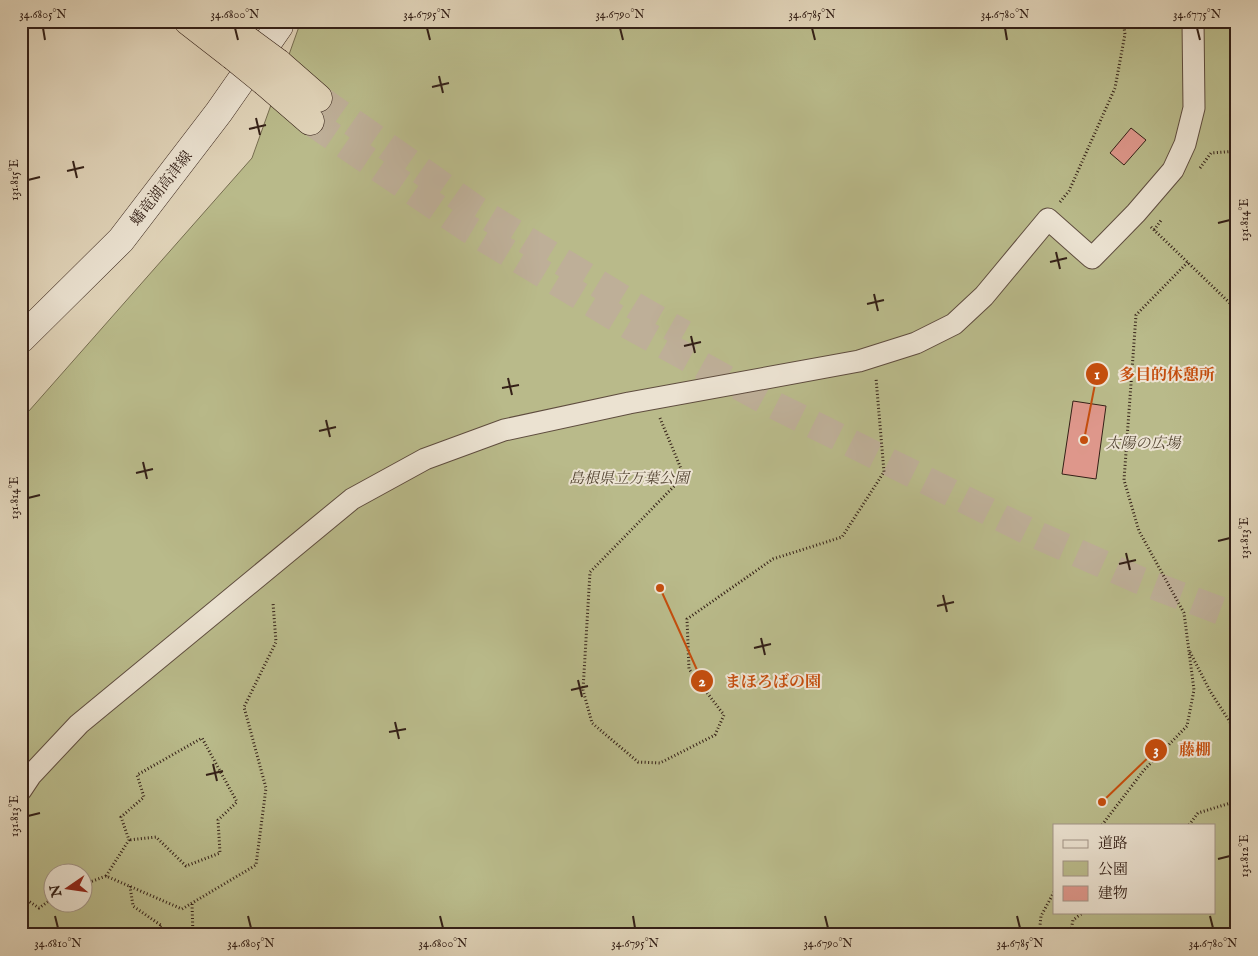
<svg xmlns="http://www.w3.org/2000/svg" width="1258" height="956" font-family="'IM FELL English','Noto Serif JP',serif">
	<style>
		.green { fill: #b9ba8a; stroke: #766d50; fill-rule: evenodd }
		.building { fill: #de978b; stroke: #342017 }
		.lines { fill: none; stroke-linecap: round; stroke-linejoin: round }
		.motorway-tunnel { stroke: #beaf98; stroke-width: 28; stroke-dasharray: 28 14; stroke-linecap: butt }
		.minor-casing { stroke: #5f4d3f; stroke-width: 23 }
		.secondary-casing { stroke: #342017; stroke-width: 29 }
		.motorway-casing { stroke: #342017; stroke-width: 29 }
		.path { stroke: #342017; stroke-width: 3; stroke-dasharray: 1 2.5; stroke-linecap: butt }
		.minor { stroke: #ebe2d1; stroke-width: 21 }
		.secondary { stroke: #ebe2d1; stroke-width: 28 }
		.motorway { stroke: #e0d3b8; stroke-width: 28 }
		.motorway-bridge-casing { stroke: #342017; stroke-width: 29; stroke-linecap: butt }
		.motorway-bridge { stroke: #e0d3b8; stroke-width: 28 }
		.ticks { fill: none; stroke: #342017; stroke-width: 2 }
		.labels { text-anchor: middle; stroke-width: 4; stroke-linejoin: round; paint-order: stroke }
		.street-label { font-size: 15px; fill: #342017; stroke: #ebe2d1 }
		.park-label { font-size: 15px; font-style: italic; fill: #554634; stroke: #ebe2d1 }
		.leader { fill: none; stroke: #c44e0e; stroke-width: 2 }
		.callout-dot { fill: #c44e0e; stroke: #ebe2d1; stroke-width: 2 }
		.mark-label { font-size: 15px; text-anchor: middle; font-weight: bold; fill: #fff }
		.callout-label { font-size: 16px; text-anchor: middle; font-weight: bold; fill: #c44e0e; stroke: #ebe2d1; stroke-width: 4; stroke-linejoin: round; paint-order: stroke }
		.neatline { fill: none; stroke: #342017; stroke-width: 2 }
		.ticks-label { font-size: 12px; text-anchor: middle; fill: #342017 }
	</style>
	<rect width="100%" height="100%" fill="#e0d3b8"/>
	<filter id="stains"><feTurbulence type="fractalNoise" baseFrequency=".004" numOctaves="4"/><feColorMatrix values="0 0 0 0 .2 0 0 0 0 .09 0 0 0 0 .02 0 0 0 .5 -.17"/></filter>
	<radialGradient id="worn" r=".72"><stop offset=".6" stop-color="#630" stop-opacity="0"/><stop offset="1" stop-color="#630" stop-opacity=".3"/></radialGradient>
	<path class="green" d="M301 21H1237V935H21V420L252 158ZM1054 825H1214V912H1054ZM52 874H82V904H52Z"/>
	<path class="building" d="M1131 128 1146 140 1124 165 1110 153Z
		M1073 401 1106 406 1096 479 1062 474Z"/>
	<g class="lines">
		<path class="motorway-tunnel" d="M318 98 477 210 643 311 684 334
			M310 121 467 228 630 326 768 402 1028 531 1139 580 1237 617"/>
		<defs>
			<path id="minor" d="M21 790 31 775 79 724 352 499 425 459 504 430 629 403 859 361 916 343 954 324 984 296 1048 219 1092 258 1136 213 1173 170 1185 144 1194 108 1193 21"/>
			<path id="secondary" d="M21 339 121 240 219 112 279 26 280 21"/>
			<path id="motorway" d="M188 21 233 56
				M221 21 244 38
				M278 63 318 98
				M265 82 310 121"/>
		</defs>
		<use href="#minor" class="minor-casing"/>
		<use href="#secondary" class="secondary-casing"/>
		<use href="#motorway" class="motorway-casing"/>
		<path class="path" d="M1200 168 1211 153 1237 151
			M1060 202 1069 191 1115 88 1125 34 1123 21
			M1151 227 1237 310
			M1154 230 1162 219
			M660 418 684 476 590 572 583 690 592 723 638 762 660 763 715 735 724 715 689 669 687 619 773 559 842 537 884 472 876 378
			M1190 652 1210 691 1237 733
			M1102 825 1144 770 1187 726 1194 690 1184 613 1139 531 1124 480 1136 315 1188 262
			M1189 825 1198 813 1237 801
			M106 876 129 840 121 817 144 797 137 775 202 738 237 802 218 820 220 853 186 866 156 837 129 840
			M82 885 106 876 182 909 256 865 266 788 244 707 276 642 273 603
			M130 886 133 906 162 926 149 935
			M21 896 39 908 52 899
			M192 904 193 935
			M1039 935 1041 916 1054 892
			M1070 935 1073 920 1084 912"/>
		<use href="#minor" class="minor"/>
		<use href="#secondary" class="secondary"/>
		<use href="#motorway" class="motorway"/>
		<defs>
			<path id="motorway-bridge" d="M244 38 278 63
				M233 56 265 82"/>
		</defs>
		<use href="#motorway-bridge" class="motorway-bridge-casing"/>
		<use href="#motorway-bridge" class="motorway-bridge"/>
	</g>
	<path class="ticks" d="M43 28 45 40M235 28 238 40M427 28 430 40M620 28 623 40M812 28 815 40M1005 28 1007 40M1197 28 1200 40M439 76 443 93M432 87 449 83M256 118 260 135M249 129 266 125M73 161 77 178M67 171 84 167M28 180 40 177M1218 223 1230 220M1056 252 1060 269M1050 262 1067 258M874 294 878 311M867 304 884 300M691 336 695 353M684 346 701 342M508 378 512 395M502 388 519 385M326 420 330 437M319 431 336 427M143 462 147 479M136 473 153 469M28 498 40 495M1218 541 1230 538M1126 553 1130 570M1119 564 1136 560M943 595 947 612M937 606 954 602M761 638 765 655M754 648 771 644M578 680 582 697M571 690 588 686M395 722 399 739M389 732 406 729M213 764 217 781M206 775 223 771M28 816 40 813M1218 859 1230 856M55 916 58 928M248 916 251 928M440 916 443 928M633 916 635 928M825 916 828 928M1017 916 1020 928M1210 916 1213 928"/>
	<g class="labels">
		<g class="street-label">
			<text transform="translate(161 188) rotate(-52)" y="5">蟠竜湖高津線</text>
		</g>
		<g class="park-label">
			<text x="1143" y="448">太陽の広場</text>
			<text x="629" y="483">島根県立万葉公園</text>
		</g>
	</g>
	<path class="leader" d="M1084 440L1097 374M660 588L702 681M1102 802L1156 750"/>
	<g class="callout-dot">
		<circle cx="1084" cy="440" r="5"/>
		<circle cx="660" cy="588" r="5"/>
		<circle cx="1102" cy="802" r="5"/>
		<circle cx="1097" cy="374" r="12"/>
		<circle cx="702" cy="681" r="12"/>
		<circle cx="1156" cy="750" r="12"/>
	</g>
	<g class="mark-label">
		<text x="1097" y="379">1</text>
		<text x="702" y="686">2</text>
		<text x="1156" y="755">3</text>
	</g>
	<g class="callout-label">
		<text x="1167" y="380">多目的休憩所</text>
		<text x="773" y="687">まほろばの園</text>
		<text x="1195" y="755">藤棚</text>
	</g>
	<rect width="1258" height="956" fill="none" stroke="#e0d3b8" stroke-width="55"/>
	<rect x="1053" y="824" width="162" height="90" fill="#ebe2d1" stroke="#a29487"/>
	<rect x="1063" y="840" width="25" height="8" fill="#ebe2d1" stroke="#a29487"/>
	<text x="1098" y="848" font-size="15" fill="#342017">道路</text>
	<rect x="1063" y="861" width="25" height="15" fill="#b9ba8a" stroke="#a29487"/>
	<text x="1098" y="874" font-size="15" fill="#342017">公園</text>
	<rect x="1063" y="886" width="25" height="15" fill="#de978b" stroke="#a29487"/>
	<text x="1098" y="898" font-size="15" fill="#342017">建物</text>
	<g transform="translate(68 888) rotate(257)"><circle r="24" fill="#ebe2d1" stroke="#a29487"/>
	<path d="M0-4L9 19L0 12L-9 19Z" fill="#8f2418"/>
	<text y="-8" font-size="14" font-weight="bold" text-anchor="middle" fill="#342017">N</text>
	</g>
	<rect x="28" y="28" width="1202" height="900" class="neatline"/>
	<g class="ticks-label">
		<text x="43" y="18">34.6805°N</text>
		<text x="235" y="18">34.6800°N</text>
		<text x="427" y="18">34.6795°N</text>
		<text x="620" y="18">34.6790°N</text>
		<text x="812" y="18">34.6785°N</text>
		<text x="1005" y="18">34.6780°N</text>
		<text x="1197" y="18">34.6775°N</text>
		<text transform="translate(14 180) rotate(-90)" y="4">131.815°E</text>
		<text transform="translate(1244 220) rotate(-90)" y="4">131.814°E</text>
		<text transform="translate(14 498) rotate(-90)" y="4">131.814°E</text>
		<text transform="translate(1244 538) rotate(-90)" y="4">131.813°E</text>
		<text transform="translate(14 816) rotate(-90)" y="4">131.813°E</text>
		<text transform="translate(1244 856) rotate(-90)" y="4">131.812°E</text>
		<text x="58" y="947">34.6810°N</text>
		<text x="251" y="947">34.6805°N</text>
		<text x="443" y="947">34.6800°N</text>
		<text x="635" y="947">34.6795°N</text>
		<text x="828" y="947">34.6790°N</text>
		<text x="1020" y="947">34.6785°N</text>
		<text x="1213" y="947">34.6780°N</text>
	</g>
	<rect width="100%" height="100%" filter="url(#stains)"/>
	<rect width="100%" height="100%" fill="url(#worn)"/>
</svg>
